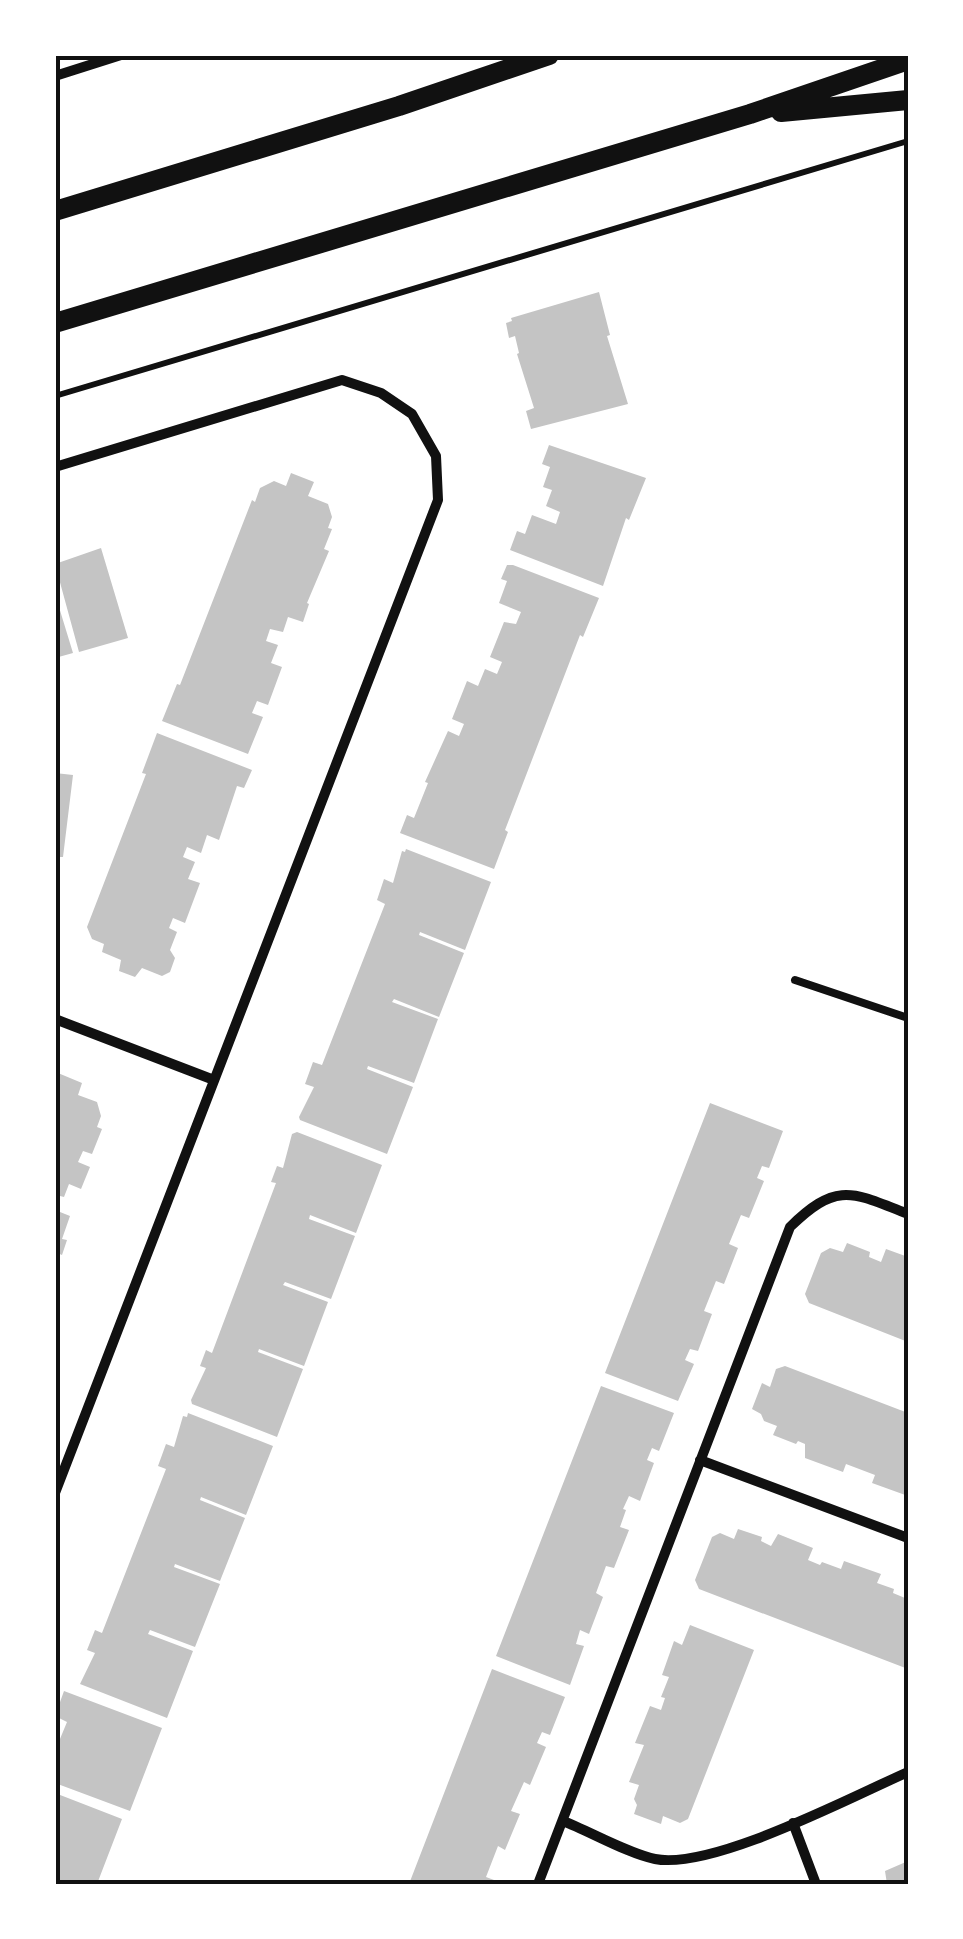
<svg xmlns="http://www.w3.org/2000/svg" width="963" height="1939" font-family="Helvetica,sans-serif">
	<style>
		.building { fill: #c4c4c4 }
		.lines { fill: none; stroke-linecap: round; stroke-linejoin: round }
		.path { stroke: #111; stroke-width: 6 }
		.service { stroke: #111; stroke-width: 8 }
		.minor { stroke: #111; stroke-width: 10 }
		.secondary { stroke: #111; stroke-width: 20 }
		.neatline { fill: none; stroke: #111; stroke-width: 4 }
	</style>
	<rect width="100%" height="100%" fill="#fff"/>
	<path class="building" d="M599 292 610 335 607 336 628 404 531 429 526 411 534 408 517 354 519 353 515 336 509 338 506 323 512 321 511 318Z
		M549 445 646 478 629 520 626 518 603 586 510 550 517 531 525 534 532 515 556 524 560 512 546 506 552 490 543 487 550 467 542 464Z
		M291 473 314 482 308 496 328 504 332 517 328 528 332 529 324 549 329 551 307 603 309 604 303 622 288 617 283 632 270 629 266 641 278 645 271 663 282 667 268 705 257 701 252 713 263 717 248 754 162 721 177 684 180 685 252 500 255 502 260 488 274 481 286 486Z
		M101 548 128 638 79 652 55 564Z
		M507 565H513L599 598 583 637 580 635 505 830 508 832 494 869 400 833 407 815 414 818 428 783 425 782 448 731 459 736 464 724 452 719 467 681 478 686 485 669 497 674 502 662 490 657 504 622 516 624 521 612 499 603 507 581 501 579Z
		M55 594 73 653 55 658Z
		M157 733 252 770 244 788 237 786 219 840 207 835 201 853 187 847 183 857 195 862 188 879 200 883 185 923 173 918 169 928 177 932 170 950 175 958 170 972 162 976 142 968 135 977 119 971 121 960 102 952 104 944 92 939 87 927 146 774 142 773Z
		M55 773 73 775 63 857H59L57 872Z
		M406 849 491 882 465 950 420 932 419 935 464 953 439 1017 394 999 392 1002 438 1019 414 1083 368 1066 367 1069 413 1087 387 1154 300 1120 299 1117 314 1087 305 1084 313 1062 322 1065 385 904 377 900 384 879 393 883 402 851 405 852Z
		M58 1073 82 1083 78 1095 97 1102 101 1116 97 1127 102 1129 92 1154 83 1151 78 1162 90 1167 81 1189 69 1184 64 1197 60 1196 58 1199 55 1197V1081Z
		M710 1103 783 1131 769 1168 762 1166 757 1178 764 1181 749 1218 741 1215 729 1244 738 1248 724 1284 716 1281 704 1311 712 1314 698 1351 690 1349 685 1360 694 1364 678 1401 605 1373Z
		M297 1132 382 1165 356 1233 310 1215 309 1219 355 1236 331 1299 285 1282 283 1285 328 1302 304 1366 259 1349 258 1352 303 1369 277 1437 192 1404 191 1400 206 1368 200 1366 206 1350 212 1353 276 1183 271 1182 277 1166 283 1168 292 1134Z
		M55 1210 70 1216 62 1239 67 1240 62 1255 55 1252Z
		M847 1243 870 1252 869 1257 881 1262 886 1249 908 1257V1342L809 1303 805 1294 821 1253 830 1248 843 1252Z
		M785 1366 908 1413V1496L872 1483 875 1475 846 1464 843 1472 805 1458V1444L798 1441 796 1444 773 1435 777 1426 764 1421 761 1414 752 1409 762 1383 770 1387 776 1369Z
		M601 1386 674 1413 659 1451 652 1448 647 1460 654 1463 640 1501 629 1496 623 1509 626 1510 620 1527 629 1530 614 1568 606 1566 596 1593 603 1597 589 1634 580 1630 576 1644 584 1646 570 1685 496 1656Z
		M188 1413 273 1446 246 1515 201 1497 200 1500 245 1518 220 1581 175 1564 174 1567 220 1584 195 1647 150 1630 148 1634 193 1651 167 1718 80 1684 95 1653 87 1650 95 1630 102 1633 166 1469 158 1466 166 1444 174 1447 183 1416 187 1417Z
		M738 1529 762 1537 761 1541 771 1546 778 1534 813 1548 808 1560 820 1565 822 1562 841 1569 844 1561 881 1574 877 1583 894 1589 893 1593 905 1598 908 1590V1669L699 1589 695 1580 712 1537 720 1533 734 1539Z
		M690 1625 754 1650 688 1819 680 1823 663 1816 661 1824 634 1814 637 1805 634 1799 639 1785 629 1782 644 1745 635 1743 650 1706 661 1710 665 1698 661 1697 669 1677 662 1675 674 1641 682 1645Z
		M492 1669 565 1697 550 1735 542 1732 537 1743 546 1747 530 1785 524 1782 511 1811 520 1814 505 1850 498 1846 486 1877 494 1880 492 1884H409Z
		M64 1691 162 1728 130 1811 55 1783V1751L67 1722 55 1716Z
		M55 1793 122 1819 97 1884H55Z
		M908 1861V1884H887L885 1871Z"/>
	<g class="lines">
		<path class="path" d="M55 396 908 141"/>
		<path class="service" d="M795 980 908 1018"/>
		<path class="minor" d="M55 76 121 55
			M55 467 342 380 381 393 412 414 436 456 438 500 55 1493
			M55 1019 214 1080
			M700 1460 908 1538
			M563 1821C589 1831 629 1854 655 1859 713 1870 851 1797 908 1772
			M793 1823 816 1884
			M538 1884 790 1227C837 1181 852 1192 908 1214"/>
		<path class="secondary" d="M781 112 908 100
			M55 211 399 106 549 55
			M55 323 750 114 908 60"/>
	</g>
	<rect width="963" height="1939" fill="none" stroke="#ffffff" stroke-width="115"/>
	<rect x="58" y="58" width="848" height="1824" class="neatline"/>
</svg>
